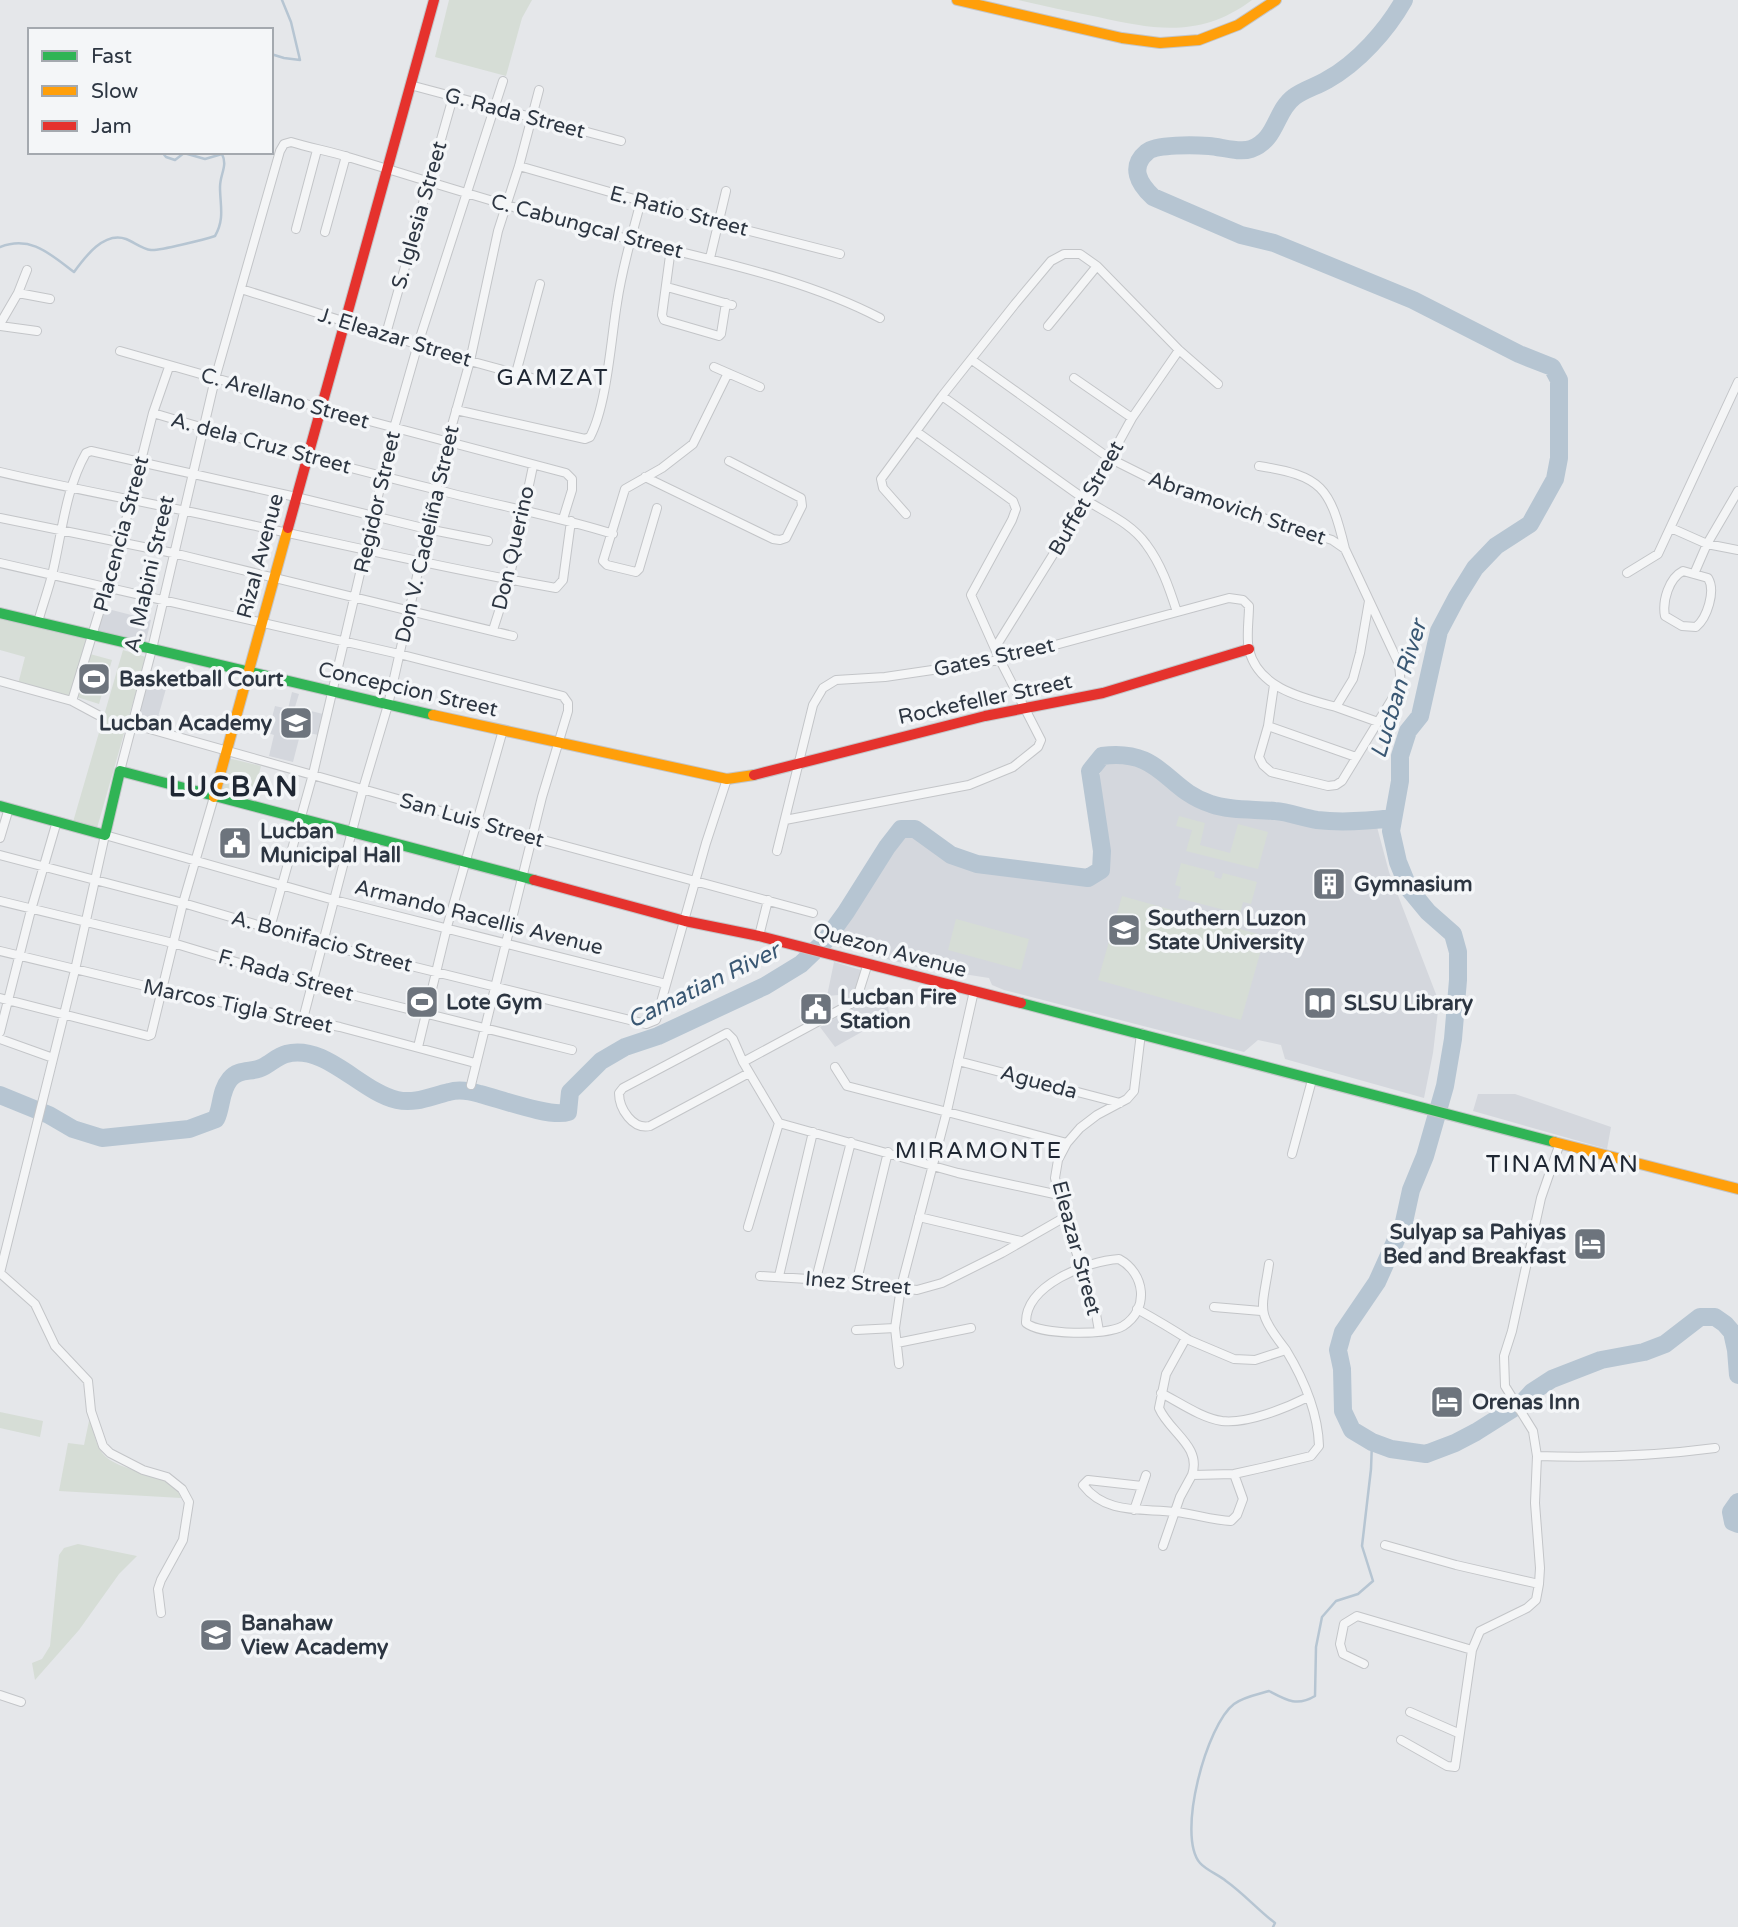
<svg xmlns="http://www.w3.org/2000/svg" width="1738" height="1927" font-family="'Varela Round',sans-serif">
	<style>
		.built { fill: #d4d7dd }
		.green { fill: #d6ddd6 }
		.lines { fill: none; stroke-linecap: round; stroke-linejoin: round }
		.stream { stroke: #b6c5d2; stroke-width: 2.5 }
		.river { stroke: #b6c5d2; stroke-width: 18 }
		.street-casing { stroke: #c3c5c8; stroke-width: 10 }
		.fast-casing { stroke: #c3c5c8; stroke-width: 12 }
		.slow-casing { stroke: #c3c5c8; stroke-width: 12 }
		.jam-casing { stroke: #c3c5c8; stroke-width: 12 }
		.street { stroke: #f4f5f6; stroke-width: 8 }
		.fast { stroke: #30b455; stroke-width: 10 }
		.slow { stroke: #ff9f0a; stroke-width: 10 }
		.jam { stroke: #e5322d; stroke-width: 10 }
		.labels { text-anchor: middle; stroke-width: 7; stroke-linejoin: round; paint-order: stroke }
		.street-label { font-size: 21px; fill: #2d3642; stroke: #f4f6f8 }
		.poi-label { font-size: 21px; font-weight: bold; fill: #2d3642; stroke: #f4f6f8; text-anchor: start }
		.neighbourhood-label { font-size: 23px; letter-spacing: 2px; fill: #1f2733; stroke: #f4f6f8 }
		.water-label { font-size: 23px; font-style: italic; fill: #395773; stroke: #f4f6f8 }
		.quarter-label { font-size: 24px; letter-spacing: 2px; fill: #1f2733; stroke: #f4f6f8 }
		.district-label { font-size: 28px; font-weight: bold; letter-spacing: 2px; fill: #1f2733; stroke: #f4f6f8 }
	</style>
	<rect width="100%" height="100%" fill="#e5e7ea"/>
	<path class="built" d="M104 608 151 620 145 645 97 633Z
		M148 680 167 685 155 728 136 723Z
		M292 692 299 694 295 707 323 714 318 735 301 731 293 762 269 756 274 735 268 733 275 706 288 709Z
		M1112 756H1121L1145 763 1194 800 1217 809 1326 825 1377 827 1389 872 1439 1002 1433 1053 1424 1098 1285 1059 1281 1045 1258 1040 1244 1052 1004 990 992 985 989 978 957 973 950 975 827 944 903 833 913 832 950 856 976 865 1025 873 1089 880 1102 872 1104 852 1098 779 1105 759Z
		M834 962 861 970 853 999 842 1001 839 995 827 996Z
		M870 998 887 1002 890 1016 835 1047 820 1027Z
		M1478 1094H1515L1611 1127 1607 1149 1473 1111Z"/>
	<path class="green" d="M449 0H532L522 18 506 76 435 57Z
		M1018 0H1252C1201 38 1156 30 1098 17 1071 12 1045 6 1018 0Z
		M0 616 88 638 70 698 18 684 25 657 0 650Z
		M123 650 146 657 97 828 73 822Z
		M90 654 112 660 99 704 77 697Z
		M228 758 261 766 253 797 220 789Z
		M1179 816 1205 823 1200 845 1230 853 1238 824 1268 832 1258 869 1186 851 1192 830 1176 826Z
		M1181 863 1215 872 1214 877 1221 879 1223 873 1257 882 1251 904 1243 902 1240 914 1178 898 1181 887 1175 885Z
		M1122 896 1265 936 1241 1020 1098 980Z
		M956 919 1029 939 1021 970 948 950Z
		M0 1412 43 1421 40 1437 0 1428Z
		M89 1421 92 1422C94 1434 96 1448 106 1457 125 1474 175 1473 181 1498L59 1491 68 1443 84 1445Z
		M78 1544 137 1556 119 1574 79 1630 35 1680 32 1663 42 1659 50 1646 59 1555 64 1548Z"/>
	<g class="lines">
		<path class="stream" d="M271 54 284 58 300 60 291 22 282 0
			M0 247C31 235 50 254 74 272 85 257 104 231 126 239 134 242 142 249 151 250 159 251 206 239 215 236 225 219 220 205 220 187 220 174 228 166 222 154L205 159 184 153 175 160 166 157 162 152
			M1273 1927 1275 1923C1258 1910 1243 1893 1226 1881 1219 1875 1206 1870 1200 1863 1176 1835 1207 1724 1234 1704 1243 1697 1259 1694 1269 1691 1286 1700 1297 1707 1315 1696L1316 1647 1322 1617 1336 1601 1358 1594 1373 1581 1362 1546 1371 1469 1372 1442"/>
		<path class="river" d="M1404 0C1387 30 1358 63 1327 80 1317 86 1303 90 1294 97 1275 111 1277 140 1251 149 1239 153 1222 147 1209 146 1195 145 1156 144 1147 152 1129 167 1139 184 1153 197L1241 235 1274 243 1413 300 1519 354 1552 367 1559 380V458L1555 479 1530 524 1496 546 1475 568 1457 597 1439 631 1420 716 1408 731 1400 756V781L1391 831 1398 862 1409 889 1428 912 1453 934 1458 952V980L1453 1039 1445 1086 1425 1156 1411 1190 1404 1222 1377 1282 1343 1332 1338 1350 1342 1369 1343 1411 1352 1430 1372 1442 1391 1449 1426 1454 1455 1443 1476 1432 1522 1403 1532 1392 1552 1379 1601 1360 1644 1352 1665 1344 1700 1317H1715L1725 1324 1732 1332 1736 1350 1738 1375
			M0 1095 49 1115 73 1129 102 1138 189 1129 216 1119C222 1107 220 1091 230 1079 239 1068 253 1073 263 1067 271 1063 278 1056 286 1054 325 1043 361 1092 397 1100 416 1104 431 1096 449 1092 459 1089 470 1091 480 1094 500 1099 551 1118 568 1112L570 1092 601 1061 625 1047 658 1036 765 986 801 964 825 941 846 912 887 847 901 829H915L951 855 977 864 1088 878 1101 870 1102 851 1090 771 1102 756C1162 748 1166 790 1211 804 1231 811 1254 809 1275 811 1289 812 1303 818 1317 820 1342 823 1368 821 1393 818
			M1738 1502 1731 1512 1733 1522 1738 1524"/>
		<defs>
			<path id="street" d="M410 85 621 141
				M519 166 718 223 840 254
				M296 229 317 150
				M325 232 346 156
				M671 248 662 315 664 320 719 336 721 334 726 303
				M710 258 726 191
				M667 287 732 305
				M241 289 470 361 550 383
				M18 293 50 299
				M0 324 18 293 27 270
				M0 326 37 331
				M1048 326 1097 266
				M386 334 453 97
				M120 351 320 408 566 473 572 479V490L563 519
				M972 360 1109 458 1169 488 1332 540 1345 549 1399 664 1401 686
				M714 367 760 387
				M516 373 540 284
				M1074 378 1132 418
				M942 396C990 430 1037 466 1086 500 1106 513 1131 523 1146 544 1161 564 1169 587 1177 612
				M456 410 585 439 590 437C607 405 611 339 617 303 622 268 632 235 641 201
				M153 413C249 442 345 467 442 491 499 506 557 516 613 534
				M1259 466C1322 476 1330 487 1345 549
				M0 472C76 490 152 503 228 520 337 543 446 569 556 588L563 580 571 521
				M645 477 773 539 780 540 786 538 802 506 801 498 729 461
				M657 508 639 569 636 572 607 565 603 561 625 489 662 468 693 444 728 373
				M906 514 883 488 881 479 942 396 1015 304 1051 261 1064 254H1080L1097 266 1179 350 1218 384
				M0 518 173 553 513 636
				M1671 528 1707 544 1738 550
				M0 563 399 654 563 696 568 703V711L542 797 471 1085
				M1683 571 1708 578C1716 591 1707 618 1696 627L1682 626 1665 616C1662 601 1669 578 1683 571Z
				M1627 573 1658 554 1738 382
				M1694 574 1707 544 1738 491
				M38 622C42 607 48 591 52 575 62 534 65 490 86 453L91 451 296 497 427 529 488 541
				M493 630 509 580 533 466
				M995 648 1087 500 1132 418 1179 350
				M0 681 72 701 98 715
				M1274 685 1268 726 1259 757 1263 765 1271 772 1328 786 1336 785 1342 781 1392 699
				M72 701 120 544 153 413 169 367
				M1336 707 1353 679 1360 653 1369 601
				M132 724 532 837 813 913
				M1268 726 1356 757
				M120 771 152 649 215 379 280 151 284 144 291 142C310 148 329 151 348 157 441 185 534 215 628 239 713 261 801 277 880 318
				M785 820 969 785 1013 767 1038 747 1041 740 1000 660 971 595 1012 520 1016 509 1013 501 917 432
				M0 838 9 808
				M777 851 813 705 823 688 836 680 885 677 1000 660 1229 598 1243 600 1249 606C1249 620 1246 637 1249 650 1259 689 1303 698 1336 707 1350 712 1364 717 1378 722
				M0 855 183 903 322 944 646 1024 656 1020 706 843 727 779
				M0 901 173 943 312 985 572 1050
				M270 928 313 774 394 428 418 344 503 81
				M759 936 768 900
				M0 951 162 990 340 1027 475 1063
				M0 998 148 1036 151 1035 183 903 214 797
				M303 1019 363 789 388 705 447 443 470 361 498 231 519 166 539 90
				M0 1032 31 910 57 821
				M0 1039 53 1058
				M418 1047 447 927 503 730
				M958 1061 1120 1103
				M743 1062 856 1001 868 963
				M835 1067 847 1086 1067 1143
				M749 1073 650 1126C633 1130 619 1109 619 1093L623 1088 727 1033 733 1039 743 1062 779 1123 958 1173 1059 1195
				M1292 1154 1312 1080
				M919 1217 1021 1241
				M748 1227 779 1123
				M1119 1259C1145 1273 1150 1309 1123 1326 1106 1336 1041 1335 1026 1323 1025 1285 1087 1261 1119 1259Z
				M1269 1264C1262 1311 1255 1311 1286 1350
				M0 1273 75 970 105 835 334 900 666 984
				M0 1273 35 1304 55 1346 88 1381 91 1411 103 1446 110 1453 143 1470 167 1477 182 1489 189 1502 183 1540 161 1580 158 1589 161 1613
				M760 1276 824 1280 917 1290 942 1283 1002 1253 1065 1217
				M779 1276 813 1132
				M816 1279 851 1142
				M856 1284 888 1152
				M1214 1307 1261 1311
				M1137 1309C1155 1319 1172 1329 1189 1340L1234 1359 1255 1360 1286 1350C1303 1378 1318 1413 1319 1446L1311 1456 1261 1468 1234 1474 1192 1475C1202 1446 1169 1432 1159 1408L1166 1374 1186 1338
				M856 1330 895 1328
				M1099 1331 1096 1314 1065 1217 1055 1178 1058 1160 1067 1143 1080 1128 1097 1115 1127 1099 1134 1091 1141 1033
				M897 1343 971 1328
				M899 1364 895 1328 901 1287 947 1111 974 991
				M1161 1393C1179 1402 1201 1418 1222 1421 1247 1424 1286 1408 1308 1397
				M1537 1456C1597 1458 1655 1456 1715 1448
				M1142 1486 1088 1480 1083 1485C1106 1515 1142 1508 1176 1512 1194 1514 1212 1520 1231 1521L1237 1515 1243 1499 1234 1474
				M1134 1510 1146 1475
				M1385 1545 1456 1565 1539 1584 1540 1568 1535 1503 1537 1456 1533 1431 1505 1386 1504 1356 1512 1331 1541 1198 1560 1143
				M1163 1546 1180 1497 1192 1475
				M1364 1664 1343 1654 1340 1644 1344 1624 1357 1616 1472 1650
				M0 1695 21 1702
				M1410 1712 1458 1733
				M1401 1740 1447 1766 1455 1767 1472 1650 1480 1631 1527 1608 1536 1600 1539 1584"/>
			<path id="fast" d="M0 613 433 715
				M0 806 105 835 120 771 534 880
				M1021 1003 1554 1142"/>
			<path id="slow" d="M957 0 1122 38 1160 43 1199 40 1238 25 1276 0
				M433 715 727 779 754 775
				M214 797 288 528
				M1554 1142 1738 1189"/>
			<path id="jam" d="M288 528 434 0
				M754 775 985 716 1103 693 1249 649
				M534 880 685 921 759 936 1021 1003"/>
		</defs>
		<use href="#street" class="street-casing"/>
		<use href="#fast" class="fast-casing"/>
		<use href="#slow" class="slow-casing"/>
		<use href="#jam" class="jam-casing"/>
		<use href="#street" class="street"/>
		<use href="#fast" class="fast"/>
		<use href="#slow" class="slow"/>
		<use href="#jam" class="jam"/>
	</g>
	<defs>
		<symbol id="stadium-square" viewBox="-11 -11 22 22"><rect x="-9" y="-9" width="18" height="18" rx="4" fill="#6d747d" stroke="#f4f6f8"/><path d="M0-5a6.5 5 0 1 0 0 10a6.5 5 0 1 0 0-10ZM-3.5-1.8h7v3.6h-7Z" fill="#fff"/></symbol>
		<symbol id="school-square" viewBox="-11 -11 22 22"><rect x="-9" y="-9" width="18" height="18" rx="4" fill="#6d747d" stroke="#f4f6f8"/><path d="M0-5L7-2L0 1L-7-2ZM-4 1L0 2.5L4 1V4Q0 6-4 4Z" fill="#fff"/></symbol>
		<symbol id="civic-square" viewBox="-11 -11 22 22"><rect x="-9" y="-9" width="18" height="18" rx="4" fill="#6d747d" stroke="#f4f6f8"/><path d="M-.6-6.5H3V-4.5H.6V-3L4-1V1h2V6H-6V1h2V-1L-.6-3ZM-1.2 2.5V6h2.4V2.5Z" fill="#fff"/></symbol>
		<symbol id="building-square" viewBox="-11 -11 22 22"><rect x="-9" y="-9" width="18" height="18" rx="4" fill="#6d747d" stroke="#f4f6f8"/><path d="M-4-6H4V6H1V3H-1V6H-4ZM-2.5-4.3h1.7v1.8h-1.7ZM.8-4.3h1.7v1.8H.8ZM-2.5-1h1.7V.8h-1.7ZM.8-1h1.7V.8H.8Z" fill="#fff"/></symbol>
		<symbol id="university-square" viewBox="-11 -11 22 22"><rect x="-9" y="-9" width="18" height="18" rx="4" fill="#6d747d" stroke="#f4f6f8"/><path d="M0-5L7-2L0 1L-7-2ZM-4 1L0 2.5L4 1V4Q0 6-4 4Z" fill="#fff"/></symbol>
		<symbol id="library-square" viewBox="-11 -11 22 22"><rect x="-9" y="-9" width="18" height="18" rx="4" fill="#6d747d" stroke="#f4f6f8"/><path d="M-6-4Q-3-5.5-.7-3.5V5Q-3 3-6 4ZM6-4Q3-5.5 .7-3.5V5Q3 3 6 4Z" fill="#fff"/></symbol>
		<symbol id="hotel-square" viewBox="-11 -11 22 22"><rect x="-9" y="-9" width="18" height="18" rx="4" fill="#6d747d" stroke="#f4f6f8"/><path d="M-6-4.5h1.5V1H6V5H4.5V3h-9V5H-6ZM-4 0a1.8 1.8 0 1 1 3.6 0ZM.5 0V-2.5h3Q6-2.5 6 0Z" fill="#fff"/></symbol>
	</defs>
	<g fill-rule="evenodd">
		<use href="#stadium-square" x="75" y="660" width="38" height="38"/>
		<use href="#school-square" x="277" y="704" width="38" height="38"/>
		<use href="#civic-square" x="216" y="824" width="38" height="38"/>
		<use href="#building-square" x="1310" y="865" width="38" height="38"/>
		<use href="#university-square" x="1105" y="911" width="38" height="38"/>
		<use href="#stadium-square" x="403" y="983" width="38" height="38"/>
		<use href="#library-square" x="1301" y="984" width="38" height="38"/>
		<use href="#civic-square" x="797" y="990" width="38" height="38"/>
		<use href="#hotel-square" x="1571" y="1225" width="38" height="38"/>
		<use href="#hotel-square" x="1428" y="1383" width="38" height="38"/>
		<use href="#school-square" x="197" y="1616" width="38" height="38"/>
	</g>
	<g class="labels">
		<g class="street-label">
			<text transform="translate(515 113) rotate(15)" y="7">G. Rada Street</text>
			<text transform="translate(679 211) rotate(15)" y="7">E. Ratio Street</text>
			<text transform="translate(419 215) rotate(-74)" y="7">S. Iglesia Street</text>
			<text transform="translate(587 226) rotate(15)" y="7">C. Cabungcal Street</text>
			<text transform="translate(395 337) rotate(17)" y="7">J. Eleazar Street</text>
			<text transform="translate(285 398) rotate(16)" y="7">C. Arellano Street</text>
			<text transform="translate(261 443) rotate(15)" y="7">A. dela Cruz Street</text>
			<text transform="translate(1086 498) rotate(-60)" y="7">Buffet Street</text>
			<text transform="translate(377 502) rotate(-77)" y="7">Regidor Street</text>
			<text transform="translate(1237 508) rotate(19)" y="7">Abramovich Street</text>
			<text transform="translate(121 534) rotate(-75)" y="7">Placencia Street</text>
			<text transform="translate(427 534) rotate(-77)" y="7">Don V. Cadeliña Street</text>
			<text transform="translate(513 548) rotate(-77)" y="7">Don Querino</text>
			<text transform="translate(260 556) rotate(-75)" y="7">Rizal Avenue</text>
			<text transform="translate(149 574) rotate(-77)" y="7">A. Mabini Street</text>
			<text transform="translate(994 657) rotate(-12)" y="7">Gates Street</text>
			<text transform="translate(408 689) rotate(13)" y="7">Concepcion Street</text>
			<text transform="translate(985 699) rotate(-12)" y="7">Rockefeller Street</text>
			<text transform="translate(472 820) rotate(16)" y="7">San Luis Street</text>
			<text transform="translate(479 917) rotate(14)" y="7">Armando Racellis Avenue</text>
			<text transform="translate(322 941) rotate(15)" y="7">A. Bonifacio Street</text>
			<text transform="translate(890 950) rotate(15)" y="7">Quezon Avenue</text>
			<text transform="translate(286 975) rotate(16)" y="7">F. Rada Street</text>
			<text transform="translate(238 1006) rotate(12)" y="7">Marcos Tigla Street</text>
			<text transform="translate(1039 1082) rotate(15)" y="7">Agueda</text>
			<text transform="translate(1077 1248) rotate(75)" y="7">Eleazar Street</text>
			<text transform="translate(858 1283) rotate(5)" y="7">Inez Street</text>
		</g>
		<g class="poi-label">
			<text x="119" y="686">Basketball Court</text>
			<text x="272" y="730" text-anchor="end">Lucban Academy</text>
			<text x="260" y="838">Lucban<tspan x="260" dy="24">Municipal Hall</tspan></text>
			<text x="1354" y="891">Gymnasium</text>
			<text x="1148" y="925">Southern Luzon<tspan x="1148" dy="24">State University</tspan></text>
			<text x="840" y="1004">Lucban Fire<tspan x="840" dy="24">Station</tspan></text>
			<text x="446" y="1009">Lote Gym</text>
			<text x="1344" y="1010">SLSU Library</text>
			<text x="1566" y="1239" text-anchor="end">Sulyap sa Pahiyas<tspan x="1566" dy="24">Bed and Breakfast</tspan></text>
			<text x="1472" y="1409">Orenas Inn</text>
			<text x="241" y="1630">Banahaw<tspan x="241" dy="24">View Academy</tspan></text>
		</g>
		<g class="neighbourhood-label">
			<text x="553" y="385">GAMZAT</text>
			<text x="979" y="1158">MIRAMONTE</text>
		</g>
		<g class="water-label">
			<text transform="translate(1398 689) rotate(-73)" y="8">Lucban River</text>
			<text transform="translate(703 985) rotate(-26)" y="8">Camatian River</text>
		</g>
		<g class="quarter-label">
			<text x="1563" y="1172">TINAMNAN</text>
		</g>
		<g class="district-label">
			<text x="234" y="796">LUCBAN</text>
		</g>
	</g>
	<rect x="28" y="28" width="245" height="126" fill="#f4f6f8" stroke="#a4a9af" stroke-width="2"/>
	<rect x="42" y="51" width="35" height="10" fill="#30b455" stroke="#a4a9af" stroke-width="2"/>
	<text x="91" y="63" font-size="21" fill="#2d3642">Fast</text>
	<rect x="42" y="86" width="35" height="10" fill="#ff9f0a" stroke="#a4a9af" stroke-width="2"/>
	<text x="91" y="98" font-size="21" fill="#2d3642">Slow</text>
	<rect x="42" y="121" width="35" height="10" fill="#e5322d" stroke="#a4a9af" stroke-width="2"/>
	<text x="91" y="133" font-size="21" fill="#2d3642">Jam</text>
</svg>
